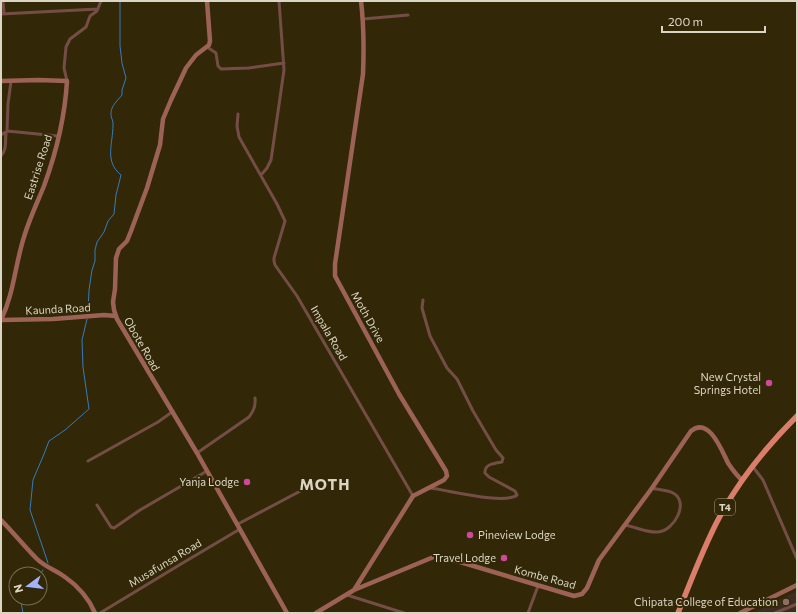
<svg xmlns="http://www.w3.org/2000/svg" width="798" height="614" font-family="Commissioner,sans-serif">
	<style>
		.education { fill: #3e2c24 }
		.lines { fill: none; stroke-linecap: round; stroke-linejoin: round }
		.stream { stroke: #377bb9; stroke-width: 1 }
		.street { stroke: #744e46; stroke-width: 3 }
		.secondary { stroke: #9d6256; stroke-width: 4.5 }
		.highway { stroke: #da7e6b; stroke-width: 5.5 }
		.hotel-dot { fill: #d1479c; stroke: #322808; stroke-width: 1.5 }
		.education-dot { fill: #8d6e63; stroke: #322808; stroke-width: 1.5 }
		.labels { text-anchor: middle; stroke-width: 4; stroke-linejoin: round; paint-order: stroke }
		.shield { fill: #322808; stroke: #a8a18c; stroke-width: 1 }
		.shield-label { font-size: 10px; font-weight: bold; fill: #dbd5c4 }
		.street-label { font-size: 11px; fill: #dbd5c4; stroke: #322808 }
		.poi-label { font-size: 11px; fill: #dbd5c4; stroke: #322808; text-anchor: end }
		.district-label { font-size: 15px; font-weight: bold; letter-spacing: 1px; fill: #dbd5c4; stroke: #322808 }
	</style>
	<rect width="100%" height="100%" fill="#322808"/>
	<path class="education" d="M797 591V613H753Z"/>
	<g class="lines">
		<path class="stream" d="M88 312 89 290 92 270 95 261V250L97 242 104 232 108 221 114 214 116 195 121 175C104 161 113 144 113 125 114 121 110 117 111 113 111 106 118 100 122 95V90L126 78 122 63 120 46V1
			M48 563 30 510 33 480 44 454 49 441 65 430 89 409 83 367 82 340 87 319
			M40 575 43 570
			M23 613 21 602 24 598"/>
		<path class="street" d="M3 1 4 14
			M1 14 98 9
			M363 19 408 15
			M207 47 216 53 218 66 221 69 249 68 284 63
			M67 81 64 68 66 47 70 39 86 27 90 16 97 11 101 1
			M238 114 237 126 239 137 277 204 285 221 274 258V261L275 265 297 296 413 496
			M7 131 8 104 11 81
			M1 135 7 131 58 136
			M1 156C7 150 5 141 6 133
			M261 175 267 168 271 160 284 70 279 1
			M423 300 422 308 430 336 447 368 457 379 473 411 496 450 503 458 502 462C495 463 484 464 485 473L489 477 515 491 517 495C504 505 448 490 430 488
			M197 453 249 417C254 411 256 406 255 398
			M88 461 158 422 172 412
			M753 467 763 480 797 559
			M97 505 111 527 114 528 140 510 207 471
			M238 524 308 487
			M625 525C636 527 647 533 658 532 674 531 690 502 673 493 668 490 658 490 652 488
			M347 595 404 613
			M100 613 181 564 240 529
			M528 613 538 586
			M775 613 797 604"/>
		<path class="secondary" d="M207 1 210 41 209 45 196 55 186 68 171 100 163 119 160 145 147 188 131 231 127 241 119 249 116 258 115 289 113 302 114 310 117 319 197 453 287 613
			M1 81 38 80 67 81C65 116 56 153 44 186 37 203 29 220 24 237 15 265 14 293 1 320
			M1 320 53 319 104 315 116 316
			M1 520C13 532 24 546 37 559 45 567 56 570 65 577 78 586 89 599 95 613
			M354 590 413 496 444 480 447 476 446 471 399 394 335 276V264L363 74C364 49 364 26 361 1
			M316 613 354 590 436 556H440L574 596 582 594 587 588 599 560 652 488 691 431C709 416 722 451 728 463 732 469 736 475 742 480
			M740 613 797 585"/>
		<path class="highway" d="M678 613C691 581 703 548 719 518 739 480 767 446 797 416"/>
	</g>
	<g class="hotel-dot">
		<circle cx="769" cy="383" r="4"/>
		<circle cx="247" cy="482" r="4"/>
		<circle cx="470" cy="535" r="4"/>
		<circle cx="504" cy="558" r="4"/>
	</g>
	<circle class="education-dot" cx="786" cy="602" r="4"/>
	<g class="labels">
		<rect class="shield" x="715" y="499" width="20" height="16" rx="3"/>
		<g class="shield-label">
			<text x="725" y="511">T4</text>
		</g>
		<g class="street-label">
			<text transform="translate(38 167) rotate(-72)" y="4">Eastrise Road</text>
			<text transform="translate(58 309) rotate(-3)" y="4">Kaunda Road</text>
			<text transform="translate(368 317) rotate(61)" y="4">Moth Drive</text>
			<text transform="translate(329 333) rotate(60)" y="4">Impala Road</text>
			<text transform="translate(142 344) rotate(60)" y="4">Obote Road</text>
			<text transform="translate(165 563) rotate(-31)" y="4">Musafunsa Road</text>
			<text transform="translate(545 577) rotate(15)" y="4">Kombe Road</text>
		</g>
		<g class="poi-label">
			<text x="761" y="381">New Crystal<tspan x="761" dy="13">Springs Hotel</tspan></text>
			<text x="239" y="486">Yanja Lodge</text>
			<text x="478" y="539" text-anchor="start">Pineview Lodge</text>
			<text x="496" y="562">Travel Lodge</text>
			<text x="778" y="606">Chipata College of Education</text>
		</g>
		<g class="district-label">
			<text x="325" y="490">MOTH</text>
		</g>
	</g>
	<rect width="798" height="614" fill="none" stroke="#dbd5c4" stroke-width="4"/>
	<g transform="translate(28 586) rotate(255)"><circle r="19" fill="#322808" stroke="#766d53"/>
	<path d="M0-3L7 15L0 10L-7 15Z" fill="#a4b2fc"/>
	<text y="-6" font-size="11" font-weight="bold" text-anchor="middle" fill="#dbd5c4">N</text>
	</g>
	<path d="M662 26v6h103v-6" fill="none" stroke="#dbd5c4" stroke-width="2"/>
	<text x="668" y="26" font-size="12" fill="#dbd5c4" stroke="#322808" stroke-width="3" paint-order="stroke">200 m</text>
</svg>
